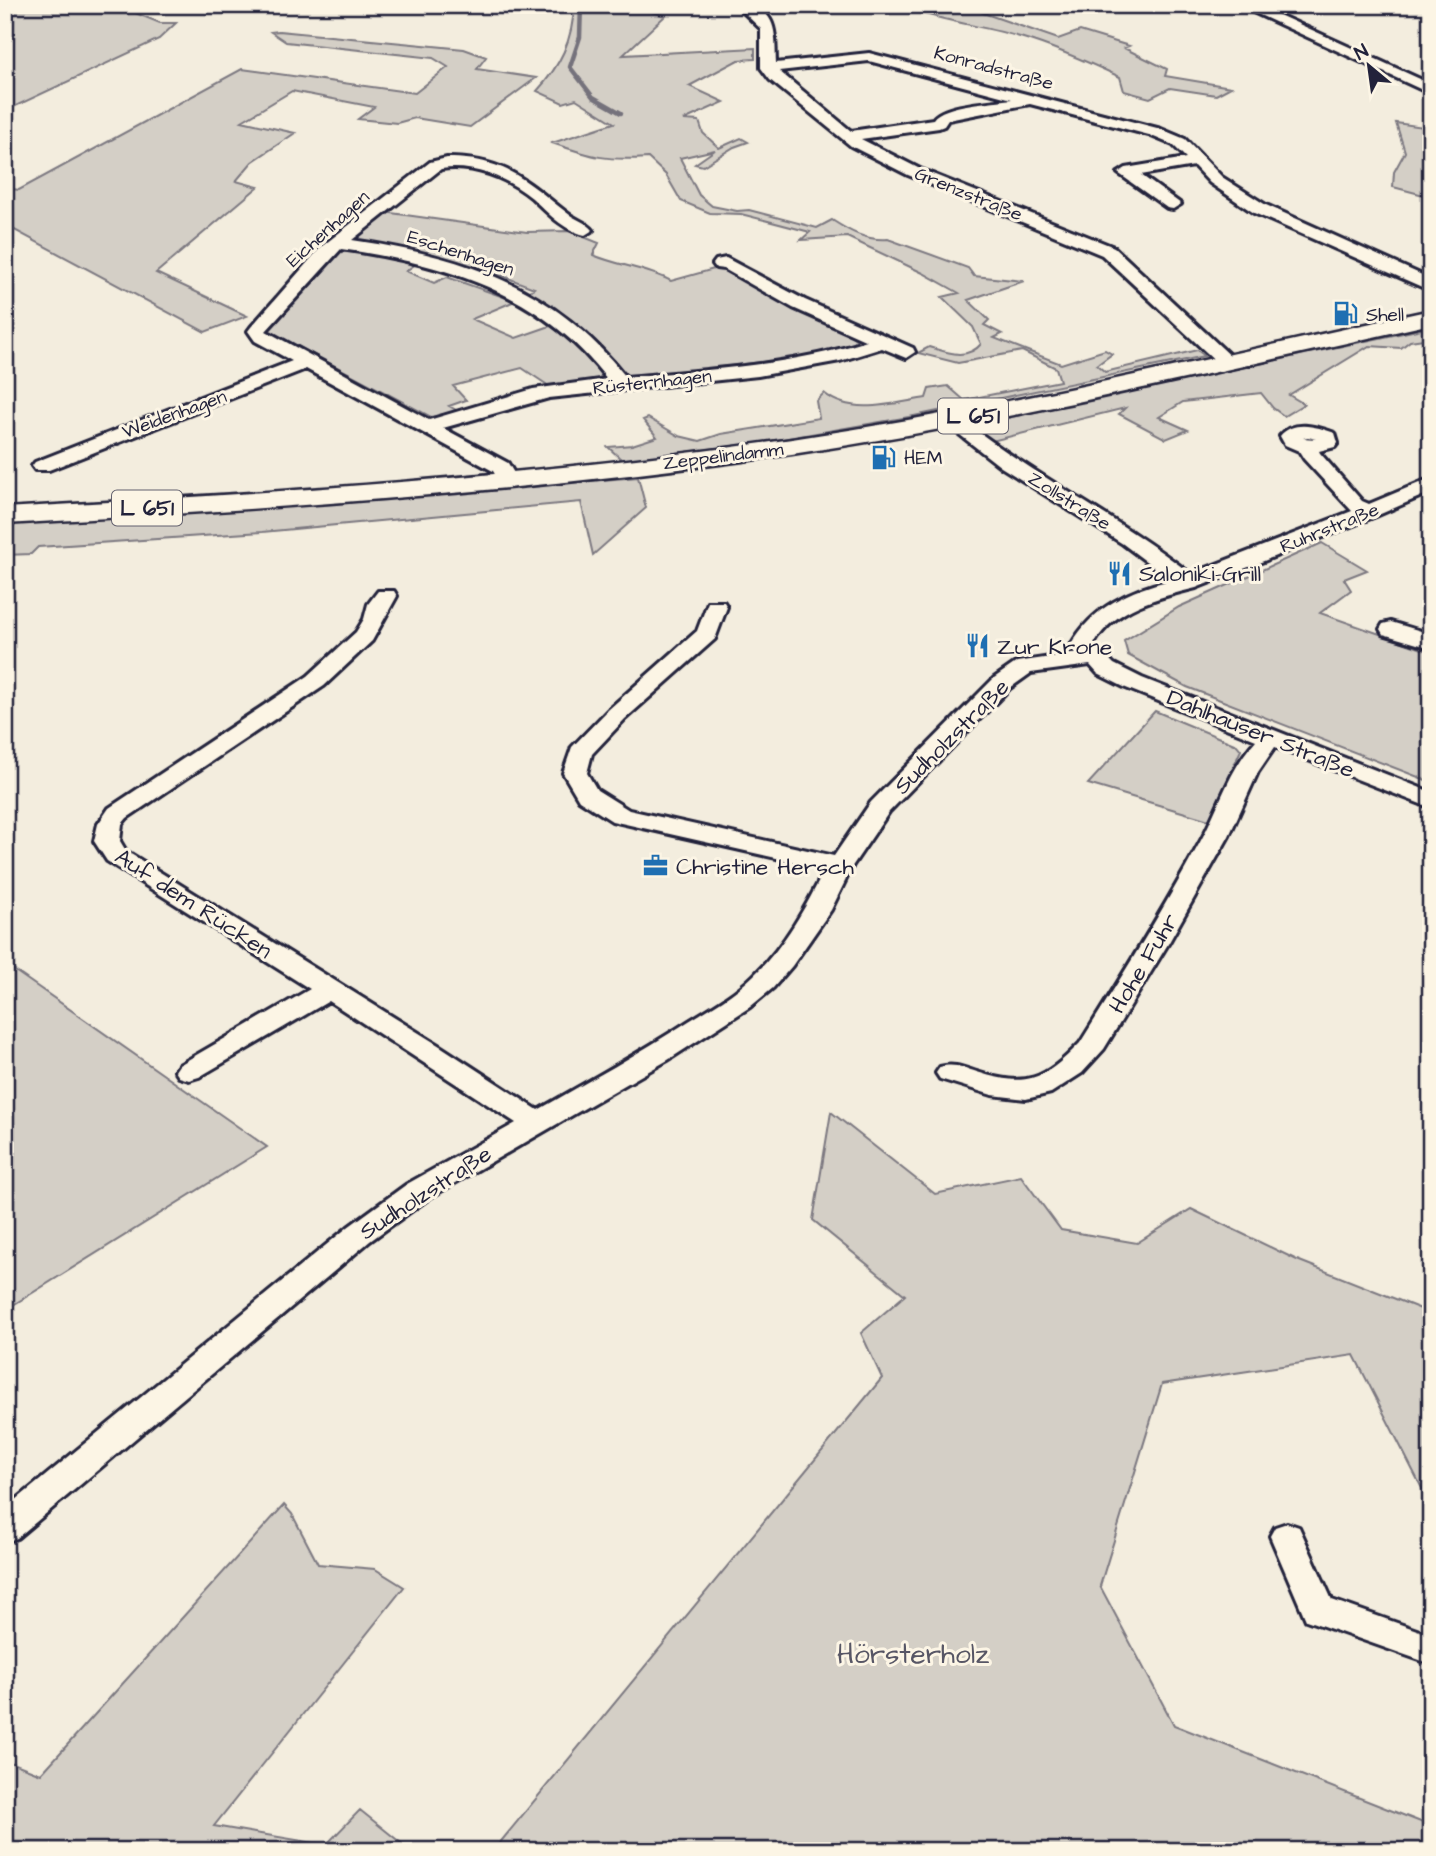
<svg xmlns="http://www.w3.org/2000/svg" width="1436" height="1856" font-family="'Architects Daughter',sans-serif">
	<style>
		.green { fill: #d4cfc6; stroke: #7b7880; stroke-width: 2 }
		.lines { fill: none; stroke-linecap: round; stroke-linejoin: round }
		.stream { stroke: #75727b; stroke-width: 4.5 }
		.minor-casing { stroke: #22223b; stroke-width: 6 }
		.major-casing { stroke: #22223b; stroke-width: 5 }
		.minor { fill: #fcf5e5; fill-rule: evenodd }
		.major { fill: #fcf5e5; fill-rule: evenodd }
		.labels { text-anchor: middle; stroke-width: 6; stroke-linejoin: round; paint-order: stroke }
		.far-street-label { font-size: 19px; fill: #22223b; stroke: #fcf5e5 }
		.far-poi-label { font-size: 19px; fill: #22223b; stroke: #fcf5e5; text-anchor: start }
		.shield { fill: #fcf5e5; stroke: #63616e; stroke-width: 2 }
		.shield-label { font-size: 21px; font-weight: bold; fill: #22223b }
		.poi-label { font-size: 23px; fill: #22223b; stroke: #fcf5e5; text-anchor: start }
		.street-label { font-size: 23px; fill: #22223b; stroke: #fcf5e5 }
		.near-park-label { font-size: 28px; fill: #575665; stroke: #fcf5e5 }
	</style>
	<rect width="100%" height="100%" fill="#f3edde"/>
	<filter id="ink" filterUnits="userSpaceOnUse"><feTurbulence type="fractalNoise" baseFrequency=".0143" numOctaves="2"/><feDisplacementMap in="SourceGraphic" scale="14" xChannelSelector="R" yChannelSelector="G"/><feConvolveMatrix kernelMatrix="1 2 1 2 8 2 1 2 1" color-interpolation-filters="sRGB"/></filter>
	<g filter="url(#ink)">
		<path class="green" d="M5 5H116L160 23H176L159 39 5 111Z
			M574 5H628L665 16 623 55 755 48V59L738 60 689 86 724 102 684 120 699 121 703 133 719 148 741 138 748 142 734 147 703 166 695 164 715 150 680 158 699 195 712 206 737 211 749 210 817 228 832 220C849 231 866 241 888 239L968 268 974 276 1024 281 968 300 989 320 984 325 1002 334 994 338 1061 364 1105 350 1112 354 1097 365 1105 372 1197 350 1205 356 909 417 765 442 622 460 608 447 632 445 657 437 643 420 648 418 679 436 700 441 721 434 819 418 816 401 824 393C851 416 894 403 926 398L929 389 948 386 964 400 1060 381 1056 368 1022 351 958 363 918 353 929 347C946 352 967 361 981 344L973 327 942 297 959 293 923 273 847 237 801 240 810 232 741 214 710 213 681 201 666 175 648 158C605 161 593 157 552 143L614 123 576 99 563 103 537 91C560 66 573 40 574 5Z
			M899 5H996L1000 7 983 13 1058 39 1080 31 1129 46 1124 48 1167 69 1165 76 1231 87 1216 95 1170 88 1150 98 1124 91 1120 77C1088 62 1054 47 1020 37 979 25 938 21 899 5Z
			M279 31 464 49 486 57 477 69 536 78 470 127 415 118 397 123 358 119 374 107 292 91 242 121 295 133 252 162 236 181 258 187 156 273 247 316 205 332 5 225V188L19 190 242 69 415 93 448 67 433 58 286 42 271 32Z
			M1396 123 1431 128V197L1393 187 1394 172 1405 152Z
			M384 212 527 232 569 231 599 243 593 255C619 266 647 268 671 281L721 267 849 334 857 340 851 347 819 355 630 378C614 370 607 353 596 341 576 320 550 306 526 293L534 288 474 265 463 268 418 254 350 239Z
			M363 250 403 259 413 266 406 271 434 283 447 277 515 301 472 319 516 338 556 324 574 340 601 375 599 380 552 388 522 368 453 386 466 400 449 406 458 411 431 417 269 331 341 252Z
			M1431 327V338L1410 341 1401 348 1369 346 1289 395 1304 404 1284 416 1273 408 1261 393 1183 402 1159 417 1188 430 1166 439 1119 414 1125 408 992 441 974 428 993 421Z
			M638 477 646 508 593 555 581 502 262 532 38 547 31 554 5 555V524L265 508Z
			M1322 543 1367 570 1344 579 1351 590 1320 613 1431 652V782L1187 687 1128 655 1124 641 1179 607Z
			M1155 711 1237 745 1241 750 1209 820 1088 784Z
			M5 964 267 1147 5 1310Z
			M831 1112 935 1194 1021 1176 1061 1230 1137 1243 1191 1209 1297 1260 1431 1313V1506L1354 1355 1162 1384 1100 1586 1174 1725 1431 1826V1851H493L882 1378 861 1333 905 1295 813 1220Z
			M284 1505 292 1514 318 1564 375 1569 404 1587 214 1826 326 1845 360 1810 411 1851H5V1760L41 1774Z"/>
		<g class="lines">
			<path class="stream" d="M581 5 580 37 570 67 593 97 621 113"/>
			<defs>
				<path id="minor" d="M736 5C778 5 775 31 776 63L869 53 1161 129 1185 139 1222 177 1266 205 1431 279V291L1254 213 1210 183 1194 166 1141 175 1181 204 1173 209 1167 208 1118 173 1126 168 1186 158 1173 145 1149 135 1030 104 948 120 944 126 939 128 861 139 920 169 1114 247 1237 362 1235 366H1221L1102 255 908 175 851 146 770 80 761 68V29ZM869 61 1012 99C994 102 943 104 933 119L851 131 779 71Z
					M1238 5H1257L1431 84V94Z
					M447 158C504 158 524 179 566 212 574 219 587 222 593 230L585 235C563 230 548 213 532 198 508 178 473 164 441 169L352 240C463 256 554 286 626 377 707 370 788 366 867 341L793 308 724 269 716 268 713 264 716 260 726 258 805 300 913 348 915 352 906 358 882 348 840 361 758 376 549 398 443 428 508 463 518 480 515 484H501L493 471 306 369 49 470H35L32 466 35 462 292 361 255 341 248 331 251 327 321 247 430 162ZM341 249C445 264 540 292 607 379L533 389 429 420 266 331Z
					M951 414 958 416C1031 475 1117 516 1191 574L1352 511 1304 459 1299 451 1285 445 1280 436C1294 419 1317 427 1335 433L1338 443 1335 447 1319 451 1320 453 1362 501 1369 504 1431 478V492L1376 516 1196 588C1159 597 1114 608 1094 644L1114 664 1142 678 1431 792V808L1275 747 1258 772 1229 836 1168 944 1104 1049 1082 1073 1051 1093 1026 1099 992 1095 940 1079 936 1073 940 1067C954 1063 964 1068 977 1072 1027 1088 1044 1080 1080 1043 1121 978 1162 912 1199 844 1218 810 1229 769 1256 740L1126 688 1098 674 1090 665 1031 673 1010 688 889 812 853 865 831 910 792 966 773 988 750 1007 668 1060 429 1198 370 1241 17 1538 5 1542V1509L348 1227 407 1184 516 1123 329 1001 199 1077 189 1080 179 1077 175 1071 179 1065 310 989 107 861 94 841 98 824 109 808 308 676 356 632 364 619 368 604 378 591H394L397 596 372 641 324 686 127 818 122 824 120 841 126 851 440 1046 538 1110C589 1081 640 1053 689 1021 712 1007 735 994 754 975 785 945 806 907 825 869L612 821 579 800 563 773 572 747 609 709 697 631 708 602H724L727 607 715 639 625 719 592 754 587 773 597 790 629 810 834 856 871 802 994 678 1017 662 1078 653 1071 645C1092 607 1130 590 1171 580L1123 544 1001 467 941 420ZM1308 437 1316 439 1303 438Z
					M1391 622 1431 634V648L1383 634 1380 629 1383 624Z
					M1287 1523 1299 1527 1332 1600 1431 1635V1664L1306 1620 1270 1536 1275 1527Z"/>
				<path id="major" d="M1431 310V324C1219 371 1007 422 792 454 531 492 268 509 5 524V508C268 493 531 477 792 439 1007 407 1218 356 1431 310Z"/>
			</defs>
			<use href="#minor" class="minor-casing"/>
			<use href="#major" class="major-casing"/>
			<use href="#minor" class="minor"/>
			<use href="#major" class="major"/>
		</g>
	</g>
	<defs>
		<symbol id="fuel-bare" viewBox="-9 -9 18 18"><path d="M-5.5-6h7V0h2V4h1.3V-2.5L3-4.5l.8-.8L6-3V5H2.5V1h-1V6h-7ZM-4.2-4.7v3.2H.2V-4.7Z" fill="#1f6fb2" stroke="#fcf5e5" stroke-width="2.5" paint-order="stroke"/></symbol>
		<symbol id="restaurant-bare" viewBox="-9 -9 18 18"><path d="M-5-6h1v4h1v-4h1v4h1v-4h1v5L-1.5 .5V6h-2V.5L-5-1ZM5-6V6H3V1.5H1.5Q1.5-4 5-6Z" fill="#1f6fb2" stroke="#fcf5e5" stroke-width="2.5" paint-order="stroke"/></symbol>
		<symbol id="office-bare" viewBox="-9 -9 18 18"><path d="M-6-3h4V-5.5h4V-3h4V5H-6ZM-1-4.5V-3h2v-1.5ZM-6 0V1H6V0Z" fill="#1f6fb2" stroke="#fcf5e5" stroke-width="2.5" paint-order="stroke"/></symbol>
	</defs>
	<g fill-rule="evenodd">
		<use href="#fuel-bare" x="1328" y="296" width="35" height="35"/>
		<use href="#fuel-bare" x="866" y="440" width="35" height="35"/>
		<use href="#restaurant-bare" x="1102" y="556" width="35" height="35"/>
		<use href="#restaurant-bare" x="960" y="628" width="35" height="35"/>
		<use href="#office-bare" x="638" y="848" width="35" height="35"/>
	</g>
	<g class="labels">
		<g class="far-street-label">
			<text transform="translate(994 67) rotate(15)" y="7">Konradstraße</text>
			<text transform="translate(969 193) rotate(22)" y="7">Grenzstraße</text>
			<text transform="translate(327 228) rotate(-42)" y="7">Eichenhagen</text>
			<text transform="translate(461 252) rotate(18)" y="7">Eschenhagen</text>
			<text transform="translate(652 381) rotate(-6)" y="7">Rüsternhagen</text>
			<text transform="translate(174 413) rotate(-20)" y="7">Weidenhagen</text>
			<text transform="translate(723 455) rotate(-7)" y="7">Zeppelindamm</text>
			<text transform="translate(1070 500) rotate(32)" y="7">Zollstraße</text>
			<text transform="translate(1329 527) rotate(-22)" y="7">Ruhrstraße</text>
		</g>
		<g class="far-poi-label">
			<text x="1366" y="321">Shell</text>
			<text x="904" y="464">HEM</text>
		</g>
		<g class="shield">
			<rect x="938" y="398.5" width="70" height="35" rx="5"/>
			<rect x="112" y="490.5" width="70" height="35" rx="5"/>
		</g>
		<g class="shield-label">
			<text x="973" y="423">L 651</text>
			<text x="147" y="515">L 651</text>
		</g>
		<g class="poi-label">
			<text x="1139" y="581">Saloniki-Grill</text>
			<text x="997" y="654">Zur Krone</text>
			<text x="676" y="874">Christine Hersch</text>
		</g>
		<g class="street-label">
			<text transform="translate(1261 733) rotate(22)" y="8">Dahlhauser Straße</text>
			<text transform="translate(951 736) rotate(-45)" y="8">Sudholzstraße</text>
			<text transform="translate(194 903) rotate(33)" y="8">Auf dem Rücken</text>
			<text transform="translate(1143 963) rotate(-59)" y="8">Hohe Fuhr</text>
			<text transform="translate(425 1192) rotate(-33)" y="8">Sudholzstraße</text>
		</g>
		<g class="near-park-label">
			<text x="913" y="1663">Hörsterholz</text>
		</g>
	</g>
	<rect width="1436" height="1856" fill="none" stroke="#fcf5e5" stroke-width="28"/>
	<rect x="14" y="14" width="1408" height="1828" fill="none" stroke="#22223b" stroke-width="2.5" filter="url(#ink)"/>
	<g transform="translate(1369 66) rotate(331)" stroke="#fcf5e5" stroke-width="5" paint-order="stroke">
	<path d="M0-5L12 26L0 18L-12 26Z" fill="#22223b"/>
	<text y="-10" font-size="19" font-weight="bold" text-anchor="middle" fill="#22223b">N</text>
	</g>
</svg>
